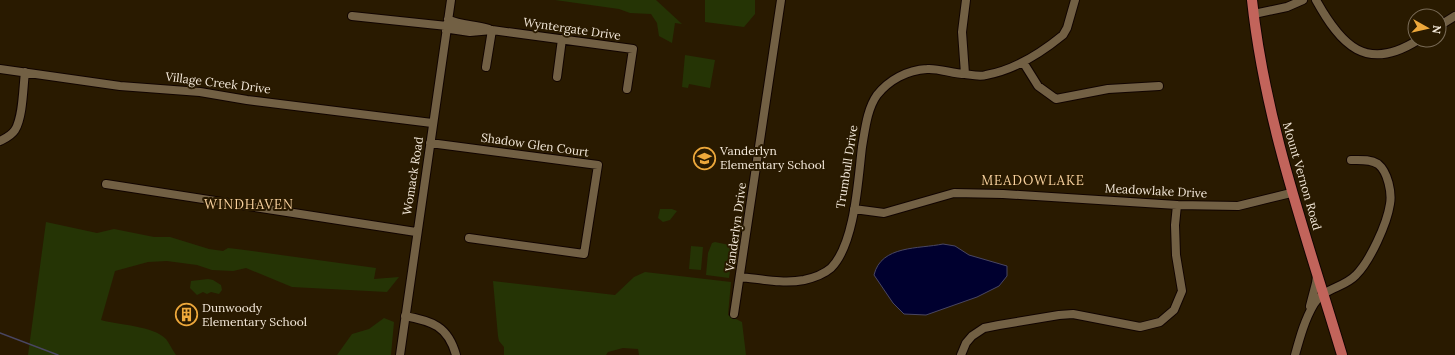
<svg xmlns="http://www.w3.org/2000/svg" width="1455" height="355" font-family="Lora,serif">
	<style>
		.green { fill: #253405 }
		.water { fill: #00002f; stroke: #494662 }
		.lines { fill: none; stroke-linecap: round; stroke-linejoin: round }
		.stream { stroke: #494662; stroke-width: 1.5 }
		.minor-casing { stroke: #110400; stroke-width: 10 }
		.major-casing { stroke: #110400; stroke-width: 12 }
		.minor { stroke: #726044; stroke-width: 8 }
		.major { stroke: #c2645b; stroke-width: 10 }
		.labels { text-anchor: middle; stroke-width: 4; stroke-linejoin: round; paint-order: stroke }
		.street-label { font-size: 12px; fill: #f3e8d9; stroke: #291a00 }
		.poi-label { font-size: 12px; fill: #f3e8d9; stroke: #291a00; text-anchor: start }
		.neighbourhood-label { font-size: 13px; letter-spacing: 1px; fill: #f8d19d; stroke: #291a00 }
	</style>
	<rect width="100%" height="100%" fill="#291a00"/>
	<path class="green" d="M555 0H656L682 24 675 23 672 43 659 36 657 23 651 14 630 13 619 9Z
		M705 0H755V14L744 27 705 22Z
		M685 55 715 60 710 88 689 84 688 88 682 87Z
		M660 209H672L677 211 670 220 663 222 658 218Z
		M46 222 97 233 114 229 154 237H170L209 249 223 251 228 248 237 249 376 268 374 279 399 277 387 292 292 287 246 268 233 271 212 270 197 265 167 261 148 262 115 271 101 320C118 325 154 326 166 339 170 344 172 350 176 355H28Z
		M715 242 734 246 729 278 706 275 708 253 712 243Z
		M691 246 703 247 701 270 689 269Z
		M645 272 731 282 728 315 742 322 746 355H639L638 349 623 348 608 352 606 355H504V347L499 341 498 336 493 281 615 295 634 277Z
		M208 279 213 280 221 285 222 290 219 294 211 292 207 294 203 292 197 295 190 288 191 281Z
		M384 318 394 322 391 355H337L352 334 369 329Z"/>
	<path class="water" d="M943 244 955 246 969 255 1007 266V276L999 286 977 297 926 315 904 314 893 303 874 275C881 245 919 249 943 244Z"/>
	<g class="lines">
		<path class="stream" d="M0 333 58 355"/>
		<defs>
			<path id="minor" d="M1316 0C1341 45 1366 73 1418 40
				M1254 14 1287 7 1303 0
				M352 16 447 26
				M448 19C460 26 476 24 489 29
				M1439 26 1455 16
				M446 31 450 29 470 32 492 30 633 49 627 89
				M1023 62 1038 86 1056 99 1108 89 1159 86
				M486 67 492 30
				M0 69 120 86 200 92 247 100 432 123
				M965 74 962 32 966 0
				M557 77 562 39
				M0 141C6 138 11 136 15 130 23 117 23 88 25 72
				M430 143 598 165 584 254 469 238
				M106 184 416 232
				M854 209 884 213 954 193 1003 194 1177 205 1238 206 1291 193
				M740 277C761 279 783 284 804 280 813 278 824 274 831 268 855 244 858 180 862 147 865 130 867 109 877 95 889 80 907 70 927 69 939 68 953 74 965 74 972 75 980 77 986 75 1015 70 1041 53 1063 35L1067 28 1075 0
				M1310 306 1316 283 1317 276
				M734 314 781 0
				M405 316C432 321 448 326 456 355
				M400 355 451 0
				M961 355 966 343 972 336 984 328 999 325 1059 315 1073 314 1140 327 1160 322 1174 310 1182 291 1176 255 1175 225 1177 205
				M1295 355C1300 337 1305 319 1314 304 1323 288 1344 288 1356 275 1370 261 1387 224 1390 204 1392 193 1388 172 1378 164 1370 159 1360 160 1351 160"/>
			<path id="major" d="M1252 0C1265 123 1307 238 1342 355"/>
		</defs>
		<use href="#minor" class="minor-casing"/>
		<use href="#major" class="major-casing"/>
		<use href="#minor" class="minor"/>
		<use href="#major" class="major"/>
	</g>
	<defs>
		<symbol id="school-ring" viewBox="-11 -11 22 22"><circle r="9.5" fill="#291a00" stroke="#eda83b" stroke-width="1.5"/><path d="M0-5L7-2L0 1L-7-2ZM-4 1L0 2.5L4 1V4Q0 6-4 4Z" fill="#eda83b"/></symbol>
		<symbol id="building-ring" viewBox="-11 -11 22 22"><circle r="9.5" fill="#291a00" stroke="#eda83b" stroke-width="1.5"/><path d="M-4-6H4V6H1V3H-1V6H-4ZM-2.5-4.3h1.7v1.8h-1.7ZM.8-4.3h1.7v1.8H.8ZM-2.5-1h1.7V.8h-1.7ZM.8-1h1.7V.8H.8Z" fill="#eda83b"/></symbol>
	</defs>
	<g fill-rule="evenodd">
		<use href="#school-ring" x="692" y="146" width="25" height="25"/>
		<use href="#building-ring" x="174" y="302" width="25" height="25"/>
	</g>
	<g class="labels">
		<g class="street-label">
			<text transform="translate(572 29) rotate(8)" y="4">Wyntergate Drive</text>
			<text transform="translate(218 83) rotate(7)" y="4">Village Creek Drive</text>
			<text transform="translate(535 145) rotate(8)" y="4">Shadow Glen Court</text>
			<text transform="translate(847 167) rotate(-81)" y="4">Trumbull Drive</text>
			<text transform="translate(413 176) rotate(-81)" y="4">Womack Road</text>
			<text transform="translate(1302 176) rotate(74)" y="4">Mount Vernon Road</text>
			<text transform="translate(1156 191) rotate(3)" y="4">Meadowlake Drive</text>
			<text transform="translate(736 227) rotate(-82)" y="4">Vanderlyn Drive</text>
		</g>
		<g class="poi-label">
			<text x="720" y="155">Vanderlyn<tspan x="720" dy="14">Elementary School</tspan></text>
			<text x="202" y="312">Dunwoody<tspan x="202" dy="14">Elementary School</tspan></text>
		</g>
		<g class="neighbourhood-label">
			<text x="1033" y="185">MEADOWLAKE</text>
			<text x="249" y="209">WINDHAVEN</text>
		</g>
	</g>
	<g transform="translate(1427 28) rotate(98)"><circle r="19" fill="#291a00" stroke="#7a6c57"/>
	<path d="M0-3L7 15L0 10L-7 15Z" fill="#eda83b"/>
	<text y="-6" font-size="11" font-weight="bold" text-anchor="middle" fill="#f3e8d9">N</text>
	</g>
</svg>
